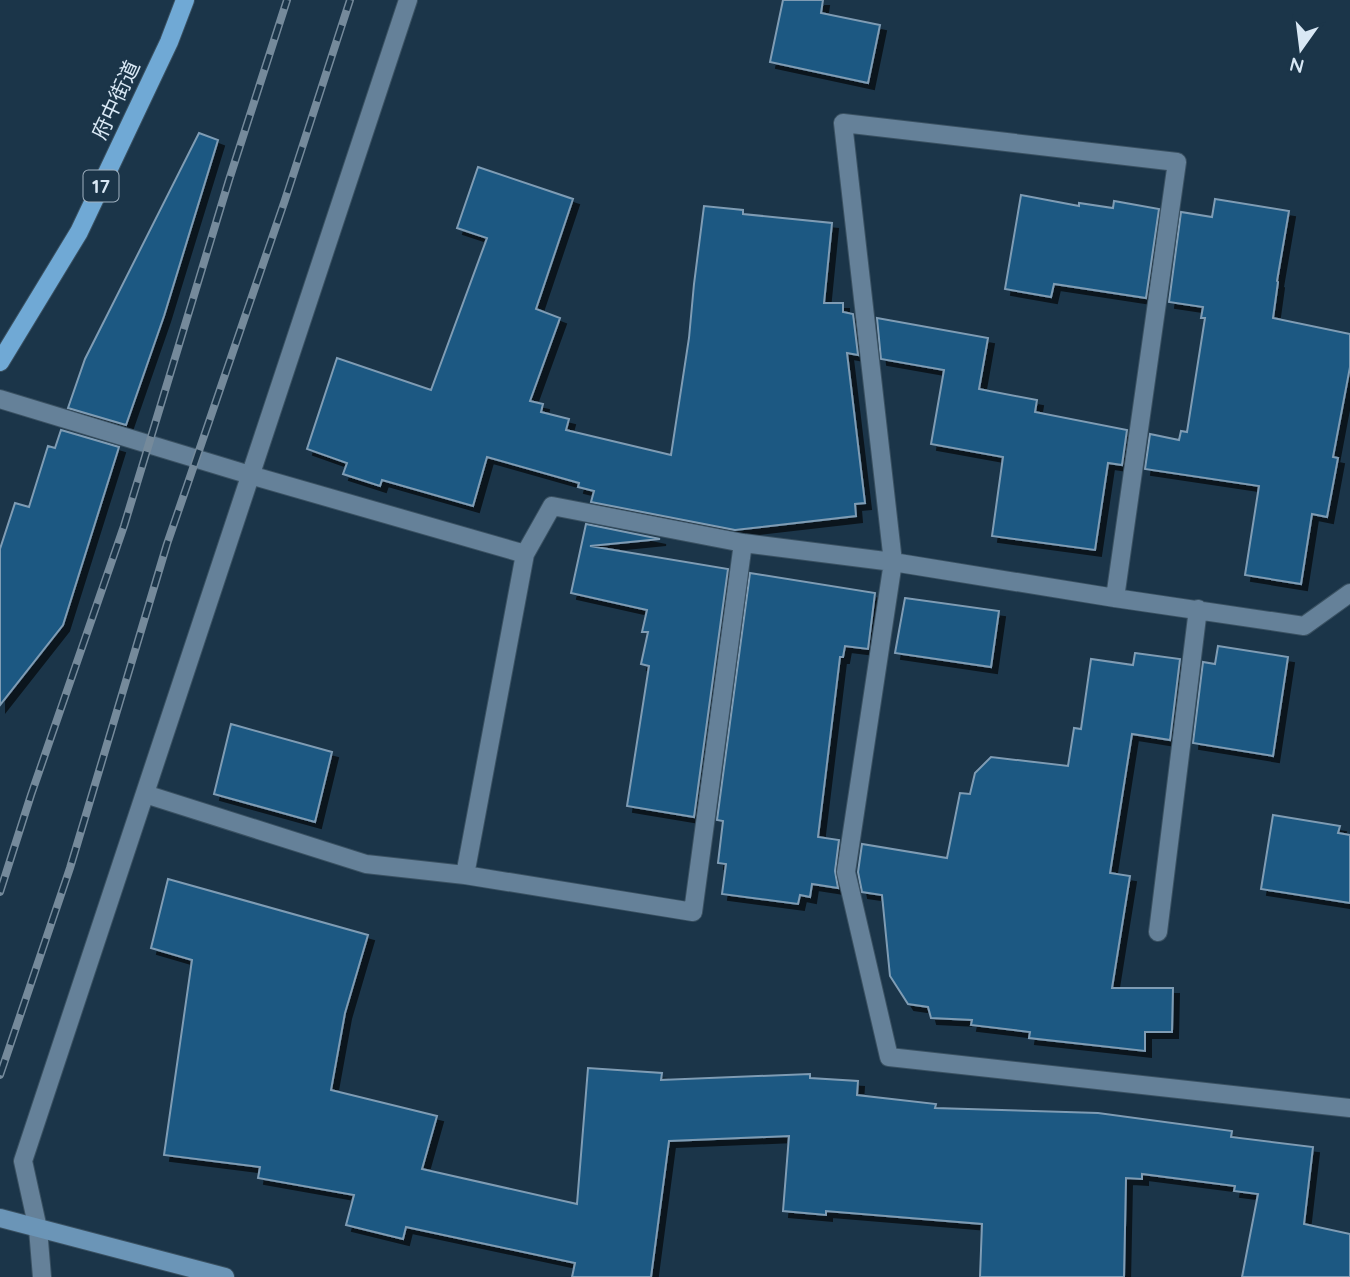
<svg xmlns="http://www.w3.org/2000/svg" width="1350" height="1277" font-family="Quicksand,'Noto Sans JP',sans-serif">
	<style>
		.building { fill: #1a5882; stroke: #7f9cb4; stroke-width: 2; filter: url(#shadow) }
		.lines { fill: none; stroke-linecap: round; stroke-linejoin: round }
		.street-casing { stroke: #3a5162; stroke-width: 20 }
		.secondary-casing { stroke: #3a5162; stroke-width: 20 }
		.primary-casing { stroke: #3a5162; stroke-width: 20 }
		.street { stroke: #658199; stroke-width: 18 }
		.secondary { stroke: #6b95b7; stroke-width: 18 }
		.primary { stroke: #70a9d5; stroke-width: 18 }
		.rail-casing { stroke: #758a9b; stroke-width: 8 }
		.rail { stroke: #1b3549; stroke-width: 5; stroke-dasharray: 16; stroke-linecap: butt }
		.labels { text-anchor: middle; stroke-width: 5; stroke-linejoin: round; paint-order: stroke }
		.shield { fill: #1b3549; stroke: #a0b2c1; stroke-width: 2 }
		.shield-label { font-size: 19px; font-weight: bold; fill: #d9e8f5 }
		.street-label { font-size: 21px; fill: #d9e8f5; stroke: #1b3549 }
	</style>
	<defs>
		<filter id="shadow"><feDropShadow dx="6" dy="6" stdDeviation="0" flood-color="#0009"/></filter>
	</defs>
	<rect width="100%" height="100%" fill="#1b3549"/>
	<path class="building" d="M783 0H823L821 13 880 25 868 83 770 62Z
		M199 133 218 140 164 316 126 425 68 408 85 359Z
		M478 167 573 199 536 309 560 318 530 401 543 404 541 412 569 419 566 430 671 455 689 338 694 284 704 206 743 210V214L832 223 824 303H843V312L853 314 858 355 847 353 865 503 855 504 856 516 735 530 591 502 594 491 578 487 579 483 487 457 473 506 382 480 380 486 343 474 347 463 307 449 337 358 431 390 487 238 457 228Z
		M1021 195 1079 206V203L1113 208 1114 201 1159 209 1146 298 1054 284 1051 297 1005 289Z
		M1215 199 1289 211 1277 281 1278 282 1273 318 1350 334V367L1333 457 1338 458 1327 517 1312 514 1301 584 1245 575 1259 486 1145 469 1150 434 1179 440 1181 431 1187 432 1205 318H1201L1203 307 1169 302 1181 212 1212 217Z
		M877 318 988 338 979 389 1037 400 1035 412 1127 430 1122 465 1108 463 1095 550 992 536 1003 457 931 444 944 370 881 359Z
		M61 430 119 447 63 625 0 705V549L15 503 29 507 48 446 55 448Z
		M586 524 660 539 590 546 728 569 694 817 627 806 649 666 641 664 648 632H642L647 610 571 593Z
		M750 573 875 593 868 649 845 646 843 657H840L818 837 839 840 835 871 838 888 812 884 810 897 800 895 798 904 722 894 726 864 718 863 723 821 717 820Z
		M905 598 999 611 991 667 895 653Z
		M1218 646 1288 657 1273 756 1193 743 1203 662 1215 664Z
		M1135 653 1180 659 1170 740 1132 734 1110 873 1130 876 1112 988H1173L1172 1032H1145V1051L1029 1038 1030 1032 971 1025 972 1020 931 1018 928 1007 908 1004 890 976 882 895 862 892 858 872 862 844 947 858 960 793 970 794 975 773 991 757 1068 766 1074 728 1081 729 1091 659 1133 665Z
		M231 724 332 752 315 822 214 794Z
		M1273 815 1340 826 1338 833 1350 835V903L1261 889Z
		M168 879 368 935 345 1013 331 1090 437 1116 422 1169 577 1204 588 1068 662 1073 661 1080 810 1074V1078L858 1081 857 1095 936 1104 935 1108 1098 1113 1232 1131 1231 1137 1313 1147 1304 1224 1350 1234V1277H1242L1258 1194 1234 1191 1235 1186 1142 1174V1179L1126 1178 1124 1277H980L982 1224 826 1211V1215L783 1211 789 1136 669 1141 651 1277H572L575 1263 406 1227 403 1239 346 1225 354 1195 258 1178 260 1167 164 1155 192 960 151 948Z"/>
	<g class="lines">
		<defs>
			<path id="street" d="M0 399 250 475 525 554
				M1115 598 1177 162 843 123 893 562 846 872 889 1057 1350 1108
				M145 794 366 864 465 875 693 912 743 543
				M465 875 525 554 552 506 743 543 893 562 1115 598 1304 626 1350 593
				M1158 932 1198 609
				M42 1277 38 1229 23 1161 408 0"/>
			<path id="secondary" d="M0 1218 225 1277"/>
			<path id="primary" d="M0 362 79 232 169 42 185 0"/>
		</defs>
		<use href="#street" class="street-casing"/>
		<use href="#secondary" class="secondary-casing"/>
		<use href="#primary" class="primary-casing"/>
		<use href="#street" class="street"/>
		<use href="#secondary" class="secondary"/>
		<use href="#primary" class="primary"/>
		<defs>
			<path id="rail" d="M0 892 31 795 124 526 229 180 287 0
				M0 1075 70 868 167 544 285 200 350 0"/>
		</defs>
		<use href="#rail" class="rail-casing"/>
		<use href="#rail" class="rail"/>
	</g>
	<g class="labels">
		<rect class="shield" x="83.5" y="170.5" width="35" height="31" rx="5"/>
		<g class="shield-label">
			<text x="101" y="193">17</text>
		</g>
		<g class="street-label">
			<text transform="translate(116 100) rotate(-65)" y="7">府中街道</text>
		</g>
	</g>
	<g transform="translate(1301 49) rotate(194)" stroke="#1b3549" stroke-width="5" paint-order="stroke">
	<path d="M0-5L12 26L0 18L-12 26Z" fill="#d9e8f5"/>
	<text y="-10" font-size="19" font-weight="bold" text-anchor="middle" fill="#d9e8f5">N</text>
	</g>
</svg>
